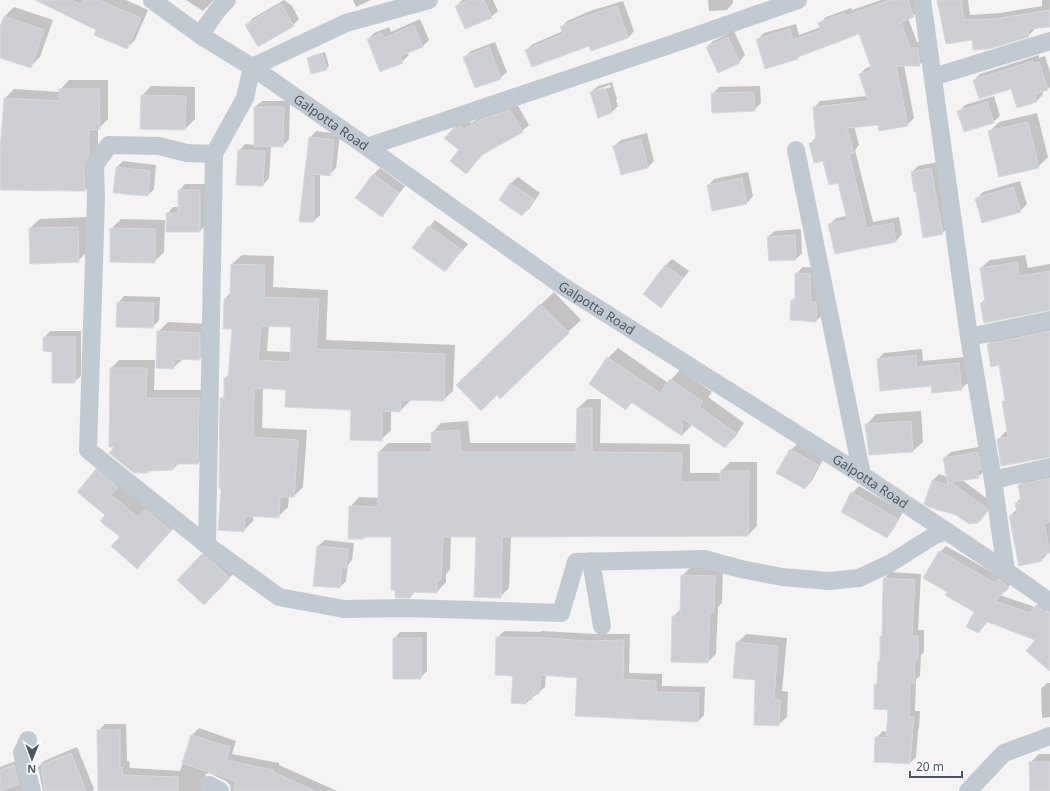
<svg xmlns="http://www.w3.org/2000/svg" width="1050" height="791" font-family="'Noto Sans',sans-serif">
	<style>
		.shadow { fill: #0003; fill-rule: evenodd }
		.building { fill: #cdcfd5; stroke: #d7d9de; fill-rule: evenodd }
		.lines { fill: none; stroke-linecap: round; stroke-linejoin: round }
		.minor { stroke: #c1cad2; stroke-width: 18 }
		.labels { text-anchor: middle; stroke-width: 3; stroke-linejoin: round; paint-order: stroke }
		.street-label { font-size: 13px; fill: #4a5661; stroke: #fff }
	</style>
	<rect width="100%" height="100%" fill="#f5f3f3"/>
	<path class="shadow" d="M59 0H126L148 10 135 40 127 48 97 30Z
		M186 0H214L203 11Z
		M284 0 292 6 299 19 293 25H246L253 18Z
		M353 0H371L356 7Z
		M462 0H493L498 11 491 17 456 6Z
		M708 0H733V3L727 10 709 11Z
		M881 0H916L920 10 913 16 908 18 917 42H924L926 58 919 65H904L914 118 907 125 879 124 854 126 859 145 855 150 873 222 899 217 902 234 896 241 829 225 836 218 847 216 839 182 824 159 810 144 816 137 814 108 820 101 867 96 860 74 866 68 872 66 860 33 801 55 798 58 758 39 764 33 796 24 799 35 821 27 819 24 826 17 851 8 852 10Z
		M938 0H968L970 15 1000 13 1042 6V0H1050V26L1034 28 1035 29 1028 36 973 39Z
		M623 1 634 31 628 38 589 45 526 50 533 44 563 31 561 28 567 21 590 11Z
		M14 7 53 20 40 57 30 67 0 57V30L4 17Z
		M420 19 429 40 423 46 407 52 409 55 402 62 368 39 374 33 389 27 391 32Z
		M734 31 745 55 739 62 707 47 713 41Z
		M495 42 507 72 500 78 464 58 471 51Z
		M325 52 329 66 326 69 308 59 311 56Z
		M1039 55V58L1045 56 1050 72V87L1047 90 1042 91 1043 94 1037 101 1018 107 1012 88 974 80 980 74Z
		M69 80H108V119L99 128H98V146L93 155 94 181 85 190 0 189V142H2L5 98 14 89 60 92V90Z
		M612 82 617 99 616 100 618 106 611 113 591 92 598 86ZM610 85 611 87 598 91V89Z
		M151 86 195 87V119L185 129 142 96Z
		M760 86 761 103 754 110 712 94 719 87Z
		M994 96 1000 116 993 122 959 111 965 105Z
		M262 101H290L289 139 283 146H271L269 178 263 185 239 151 245 144 255 145V107Z
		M517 104 529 125 522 131 460 150 452 130 459 123 468 120 471 123 489 113Z
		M1037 113 1048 157 1038 167 989 132 999 122Z
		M316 131 340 134 336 168 329 175 320 173V215L314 221 310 138Z
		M647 133 654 161 648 167 621 174 614 146 621 140Z
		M123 161 156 165 154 189 148 195 116 168Z
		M937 162 949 227 942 233 916 190 912 172 918 166Z
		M380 168 405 186 388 209 382 216 373 175Z
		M748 172 753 196 747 203 708 186 714 179Z
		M518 177 540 193 529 209 522 215 500 200 511 183Z
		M1020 181 1027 204 1020 211 976 199 983 192Z
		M185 184H206V224L200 231 167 214 173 207H179V191Z
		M87 217 88 251 78 261 30 228 40 219Z
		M121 219 165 220 164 252 154 262 111 229Z
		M435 220 468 244 445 271 413 247Z
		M801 229 802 253 796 259 768 237 775 231Z
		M242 255 274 256 273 287 328 290 326 340 455 345 453 391 443 400 410 399V401L400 411H391V430L381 440 352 409 287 389 263 387 262 428 307 430 303 487 294 496H289L288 507 279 516 253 515V521L243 531 222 488 221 399 225 395V378L229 374 233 328 225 299 231 292 232 264ZM269 325 292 326 291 352 267 351Z
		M1025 255 1028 268 1050 264V308L981 303 986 298 981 268 990 260Z
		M672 259 689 271 667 300 661 306 644 294 666 265Z
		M803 267 816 268 822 315 816 321 792 300 796 297V274Z
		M554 292 581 320 568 332 497 394 470 372Z
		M124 296 160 297 159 320 153 327 118 303Z
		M168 322 210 324 209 350 199 359H183L173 368 158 332Z
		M1050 325V456L998 440 1005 432H1008L1003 402 1006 399 999 364 988 344 995 337Z
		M50 331H81V376L74 382 44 338Z
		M618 348 668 383 680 370 712 392 708 397 744 423 735 437 725 447 691 424V426L682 435 633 402 626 408 608 358Z
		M922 349 923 361 965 357 968 383 961 389 932 385 878 359 884 353Z
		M119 360H155L154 390H207L206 454 198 463H179L173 469 150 470 148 472 116 446H110L111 368Z
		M588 399H601L600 443 690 444V473H721V471L730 462H757V526L748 535 511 536 509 588 500 597 477 536H451L450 570 446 574V582L437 592 416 591 410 597 392 536H367L364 538 350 507 359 497 379 498V452L388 443H433L432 433 441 423 468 421 470 443H578V408Z
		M921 411 923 442 913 451 867 424 876 414Z
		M797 444 824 458 811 482 805 488 791 450Z
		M984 446 985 470 978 477 962 480 993 503V505L978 522 932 481 939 474 948 477 944 458 951 452Z
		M106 460 180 521 146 558 106 515 96 470Z
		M1050 473V551L1042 560 1020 565 1010 516 1017 509 1016 503 1021 497 1019 485 1026 478Z
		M859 486 903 512 893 530 887 536 852 493Z
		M325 540 354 543 352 560 348 565 346 581 340 587 318 546Z
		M212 545 239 568 214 594 202 555Z
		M946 546 1002 578 1014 581 1000 595 1035 607 1042 600 1050 605V661L1037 640 987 621 984 626 979 632 975 611 948 592 940 552Z
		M691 567 723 568 722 603 718 607 716 654 708 662 673 617 681 609 682 576Z
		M890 572 921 574 918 630H924V652L921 655 920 676 916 679 915 711H920L919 728 918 730 916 757 910 763 876 738 883 731 888 732 889 709 875 685 878 682 879 661 881 659V636L883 635 884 579Z
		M504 631 540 632 542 631 594 634H630L629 673 662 674V686L705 687 704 715 698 721 578 677 546 675 545 687 526 703 497 638Z
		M400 632H427V671L420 678 394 639Z
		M746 634 787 638 782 691 788 692 787 717 778 725 737 643Z
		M1047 683H1050V717L1042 718 1041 689Z
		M105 724H126L127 761H129L130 768 180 771 192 735 199 728 236 741 232 754 279 763V765L337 791H231L230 785 226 781 209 773 206 774 205 777 218 791H99L98 731Z
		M77 747 94 789 92 791H43L38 767 44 761Z
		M1039 754H1050V791H1031L1030 763Z
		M21 759 30 791H0V767Z"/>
	<path class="building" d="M35 0H71L81 5 83 0H99L141 18 127 49 94 35 96 30Z
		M469 0H484L492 18 465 29 455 6Z
		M890 0H908L914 17 901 22 910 48H918L919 58 920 66H896L908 126 879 131 878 125 847 128 854 153 849 154 867 228 893 223 896 242 835 254 828 224 847 220 838 183 829 185 823 161 814 163 809 143 816 141 813 107 868 101 859 74 872 70 859 34 798 57V59L765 69 756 39 790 29 793 40 821 30 818 23 844 13 845 16Z
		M937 0H961L964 20 993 19 1050 10V27L1028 29 1029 37 989 49 973 50 972 40 946 44Z
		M281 4 294 26 258 47 245 25Z
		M617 6 628 38 591 51 589 46 532 67 525 50 563 34 560 27 583 17Z
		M4 16 44 30 31 68 0 58V27Z
		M414 25 423 47 400 56 403 63 380 72 367 39 382 33 384 38Z
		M728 37 740 63 718 73 706 47Z
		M489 47 501 79 475 88 463 57Z
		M322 54 327 70 311 74 307 58Z
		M1033 61V63L1039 62 1048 90 1035 94 1037 102 1017 108 1011 89 979 99 973 80Z
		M605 88 611 106 610 107 612 113 598 118 590 92Z
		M59 89H99L100 129 89 130V155L84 165 85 191 0 190V151L4 98 59 101Z
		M754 92 755 111 712 113 711 93Z
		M141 95 186 96 185 130 140 129Z
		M987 102 994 123 964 132 957 111Z
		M254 107H284L283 147 254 146Z
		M510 110 523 132 482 155 466 174 450 161 459 150 444 138 452 130 461 126 464 129 482 119Z
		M1028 122 1039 168 999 177 988 131Z
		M309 137 334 140 330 176 314 174V222H299Z
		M641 139 648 168 621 175 613 146Z
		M238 150 265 151 263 186 236 185Z
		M116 167 150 171 148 196 113 193Z
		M931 168 943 234 923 238 916 192H914L911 172Z
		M373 174 399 193 382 217 355 198Z
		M742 178 747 204 712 211 707 185Z
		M510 183 534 199 522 216 499 200Z
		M1013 187 1021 212 982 223 975 198Z
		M178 190H200V232H166V213H178Z
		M428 226 462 250 445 272 412 248Z
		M78 227 79 262 30 264 29 228Z
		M110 228 155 229V263L110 262Z
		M795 235 796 260 769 261 767 237Z
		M1017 262 1019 276 1050 271V310L984 323 980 303 985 302 980 268Z
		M231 264 265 265 264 297 319 299 316 349 445 354 444 401 401 400 400 412 382 411V441L350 440 351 410 285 407 286 390 254 388 253 437 298 440 294 497H280L279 518 245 516 244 532 218 530 221 489 219 488 220 398H224V378H228L232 329H223L224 299H230ZM261 326 291 327 290 362 258 360Z
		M665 265 683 278 661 308 643 294Z
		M795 273 810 274 811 302H816L817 309 816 322 790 320 791 300H795Z
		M117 302 154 303 153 328 116 327Z
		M540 304 569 333 500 399 497 395 481 411 456 385Z
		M157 331 200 333V360L174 359V369L156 368Z
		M1050 331V457L1001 466 997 439 1008 437 1002 401H1005L999 365 991 367 987 344Z
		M43 337H75V383H52V352L43 351Z
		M916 355 917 367 959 363 962 390 932 393 931 386 880 391 877 359Z
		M607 357 660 393 670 379 703 402 699 407 736 433 725 448 682 418V436L631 402 626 410 589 384Z
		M110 368H147L146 398H199L198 464H173V470L148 471V473H134L109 453 114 447H109Z
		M577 408H592V452L682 453 681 482H720V471H749L748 536 502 537 501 598H496L474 597 476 537H443L441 580H437V593L411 592V598H395V590H391V537H364V539H348L349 506 378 507V452H432L431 432 459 430 461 452H576Z
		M911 421 913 452 869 455 865 424Z
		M790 449 818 465 805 489 776 473Z
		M978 452 981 469 977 470 979 478 951 482 987 509V512L978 523 969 524 956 515 929 507 924 504 932 480 948 485 943 458Z
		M96 469 118 487 111 495 138 517 145 509 171 531 137 569 111 546 120 537 100 521 105 515 77 492Z
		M1050 478V522L1044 523 1050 553 1041 555 1042 561 1019 566 1009 516 1017 514 1015 503 1021 502 1018 485Z
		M851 492 898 519 887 538 841 512Z
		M317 546 348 549 346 568H342L340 588 313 586Z
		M939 551 995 583 999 579 1003 582 1009 588 995 601 1030 613 1036 605 1044 611 1050 612V671L1026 651 1035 640 985 621 979 633 966 627 974 612 945 595 947 592 923 578Z
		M202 554 215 564 230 578 204 605 177 580Z
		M681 575 715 576 714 612H710L708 663 671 662 672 616H680Z
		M883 578 915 580 912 636H918V660H915L914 683H910L909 717H914L910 764 874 762 875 737 886 738 888 710 874 709V684H877L878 661H880V636H882Z
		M496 637 534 638V637L587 641 624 640 623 679 656 681V692L699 693 698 722 575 716 577 678 541 675 539 694H532V700L526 699V704L511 703 513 676 495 675Z
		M393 638H421V679H393Z
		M736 642 778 646 774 700H780L779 726 754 725 755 680 733 678Z
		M97 730H120V768L122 767 123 775 178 777V791H98Z
		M191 735 230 747 226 760 273 770V772L315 791H234L236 781 182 763Z
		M71 753 86 791H45L41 765Z
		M1029 762H1050V791H1030Z
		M14 765 19 784 0 791V770Z"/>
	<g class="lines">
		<g class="minor">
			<path id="s1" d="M152 0 200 35 252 67 367 147 561 285 862 475 1006 571 1050 602"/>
			<path d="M922 0 969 337 993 480 1006 571"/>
			<path d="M200 35 217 11 227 0"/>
			<path d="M933 77 1050 41"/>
			<path d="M367 147 678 42 798 0"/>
			<path d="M796 150 862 475"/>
			<path d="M214 154 207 545 88 450 96 199 95 165 109 145 159 146 187 153 214 154 245 98 252 67 346 23 429 0"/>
			<path d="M969 337 1050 320"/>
			<path d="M993 480 1050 467"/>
			<path d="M207 545 279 597 344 609 407 608 561 613 576 562 704 559 741 569 782 577 829 581 859 578 889 564 935 535 946 531"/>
			<path d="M591 561 602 626"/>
			<path d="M28 740 22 753 32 791"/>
			<path d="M209 785 220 791"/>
			<path d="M968 791 1004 753 1050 736"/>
		</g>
	</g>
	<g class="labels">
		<g class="street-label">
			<text dy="5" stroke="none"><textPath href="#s1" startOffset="217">Galpotta Road</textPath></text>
			<text dy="5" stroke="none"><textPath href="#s1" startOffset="541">Galpotta Road</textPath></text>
			<text dy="5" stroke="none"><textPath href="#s1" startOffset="865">Galpotta Road</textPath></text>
		</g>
	</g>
	<g transform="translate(32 759) rotate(181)" stroke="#ffffff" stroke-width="3" paint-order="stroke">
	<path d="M0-3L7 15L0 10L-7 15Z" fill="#4a5661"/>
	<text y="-6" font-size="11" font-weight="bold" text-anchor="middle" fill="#4a5661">N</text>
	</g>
	<path d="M910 771v6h52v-6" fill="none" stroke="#4a5661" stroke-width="2"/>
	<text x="916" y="771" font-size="12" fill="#4a5661" stroke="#ffffff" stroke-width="3" paint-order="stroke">20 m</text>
</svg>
